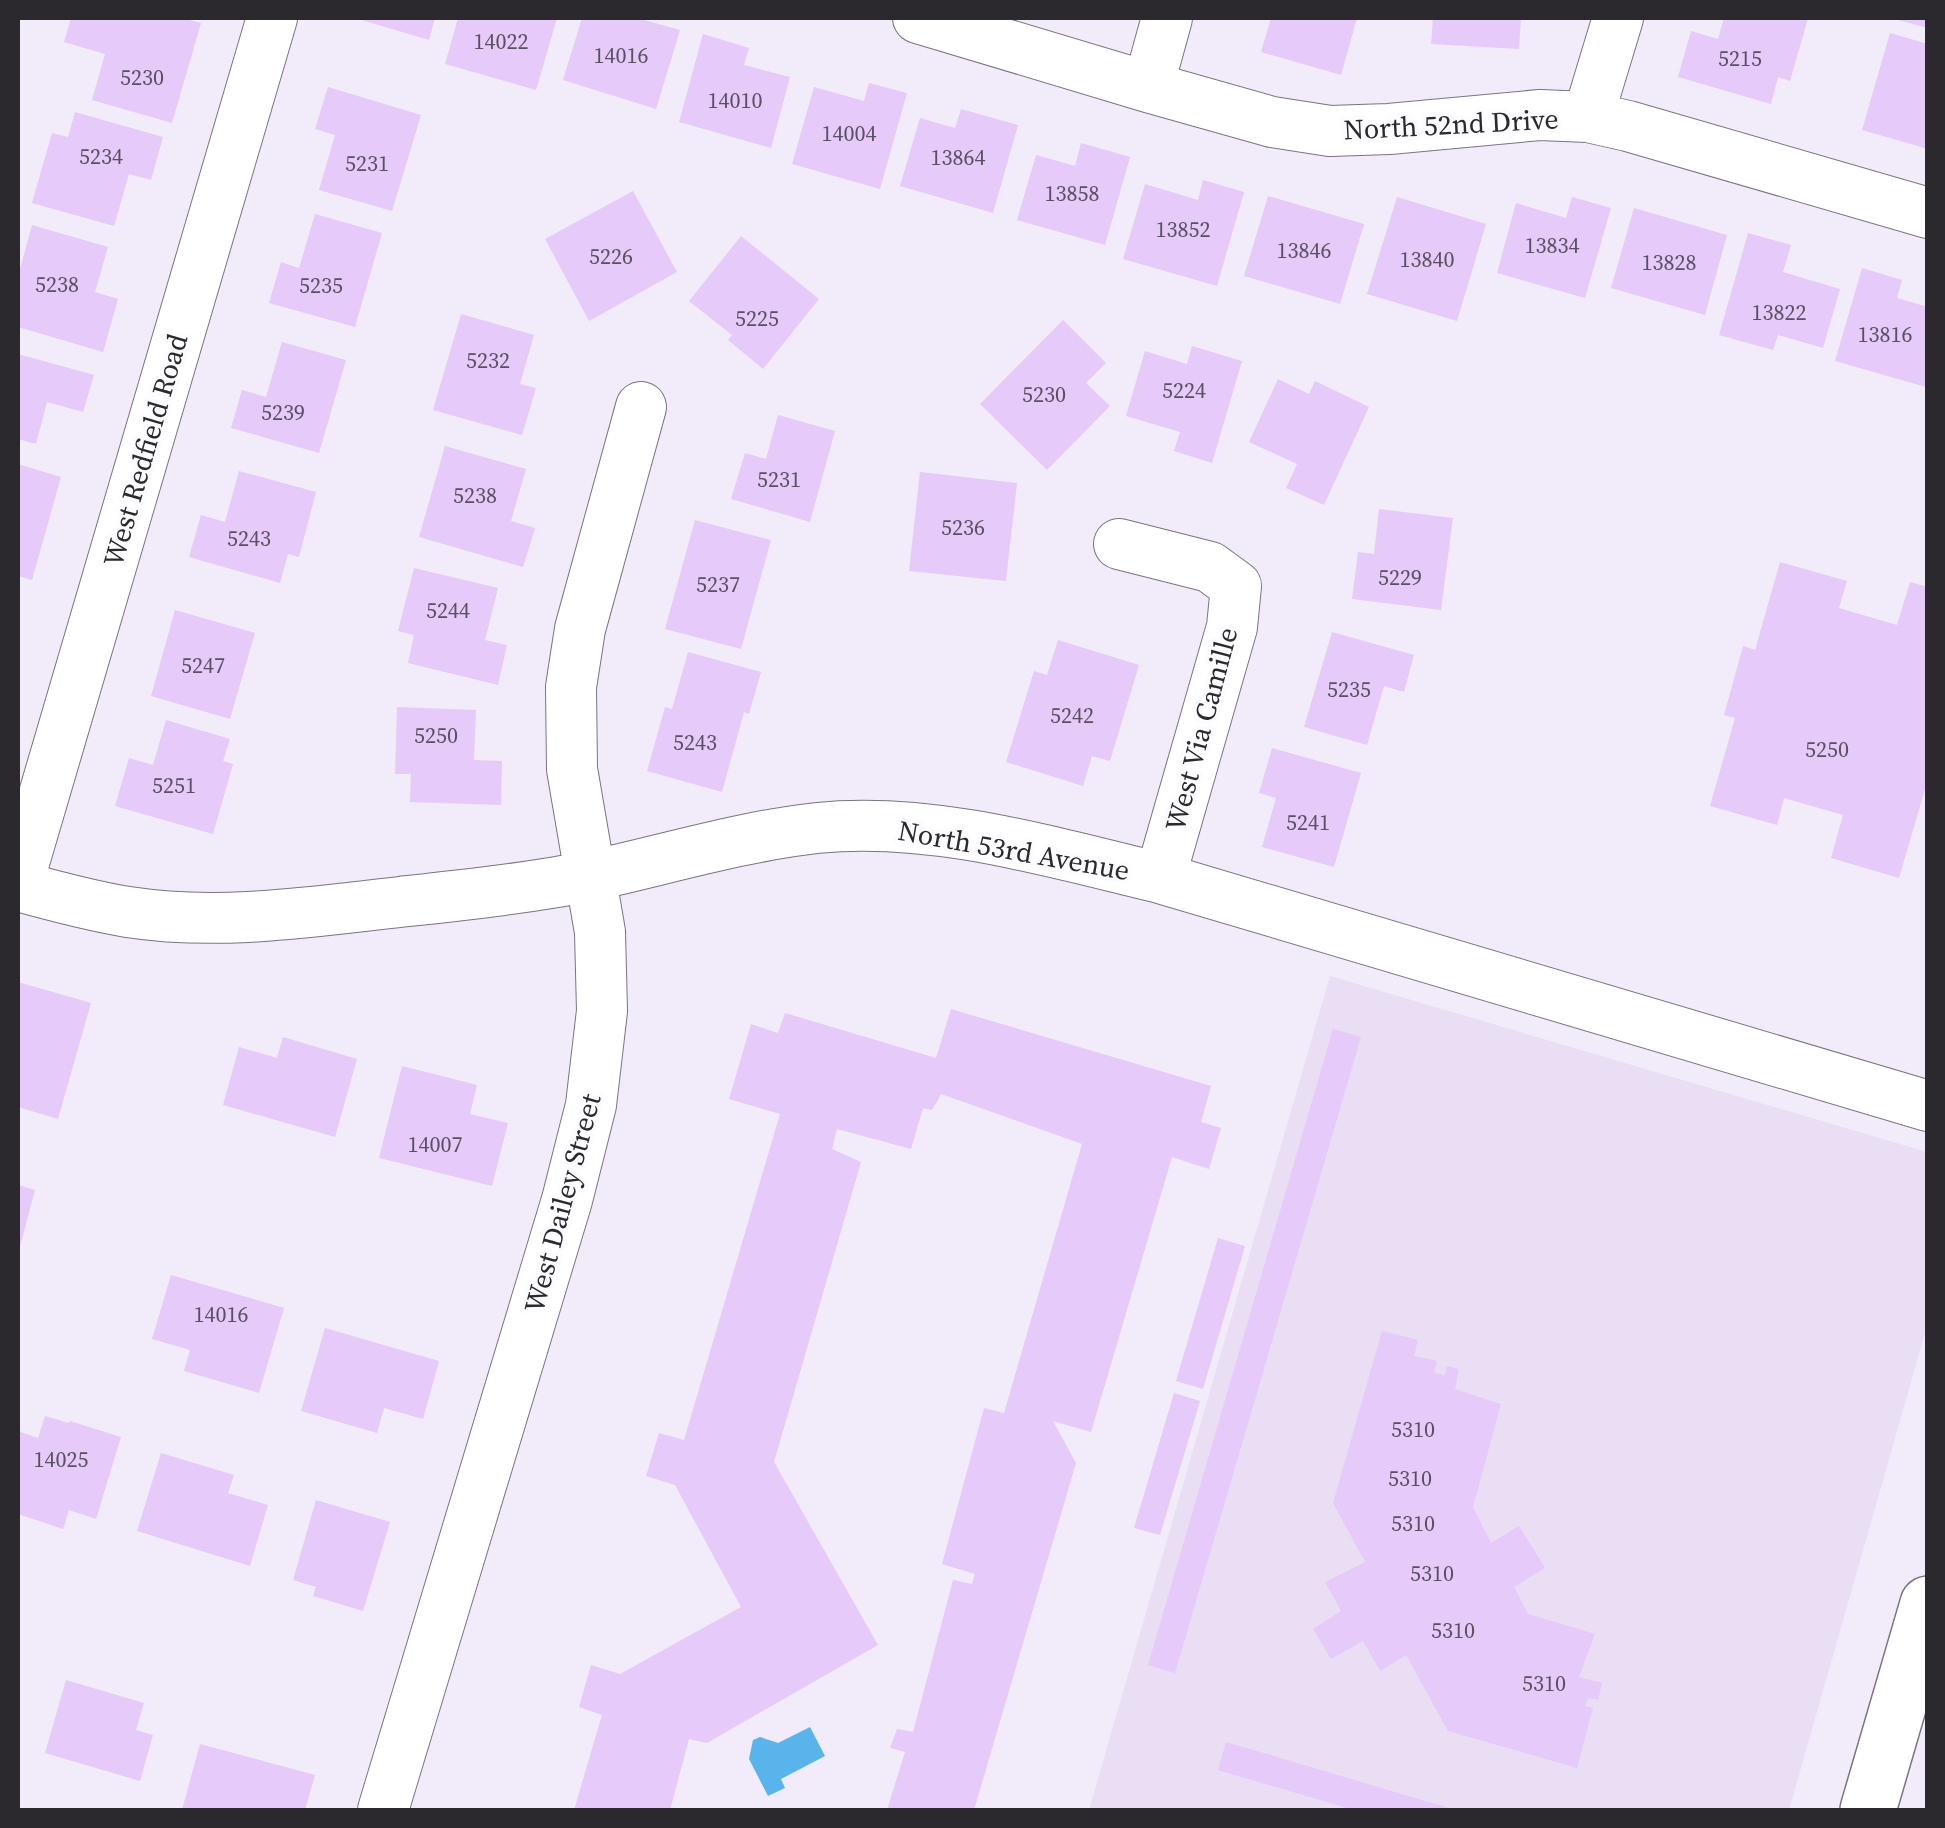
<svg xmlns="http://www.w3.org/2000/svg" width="1945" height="1828" font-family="'Source Serif 4',serif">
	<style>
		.built { fill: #e9def3 }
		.water { fill: #59b4ec }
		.building { fill: #e5cafa }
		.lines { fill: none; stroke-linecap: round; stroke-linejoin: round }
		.minor-casing { stroke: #7b7480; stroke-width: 52 }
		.major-casing { stroke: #7b7480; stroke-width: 58 }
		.minor { stroke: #fff; stroke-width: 50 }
		.major { stroke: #fff; stroke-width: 55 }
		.labels { text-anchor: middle; stroke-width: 9; stroke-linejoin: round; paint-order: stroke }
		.number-label { font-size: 22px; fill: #5a5061 }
		.street-label { font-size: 28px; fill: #2b282e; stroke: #fcfbfe }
	</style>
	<rect width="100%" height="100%" fill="#f2ebf9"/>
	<path class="built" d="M1330 976 1927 1152V1326L1789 1810H1089Z"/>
	<path class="water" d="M810 1727 825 1756 781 1779 785 1788 768 1796 749 1759 753 1740 760 1737 778 1743Z"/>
	<path class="building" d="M71 18H182L201 23 172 123 92 100 105 54 64 42Z
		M355 18H435L429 40Z
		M458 18H557L536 90 445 64Z
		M582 18H637L680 30 656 109 563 80Z
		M1271 18H1357L1341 75 1261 52Z
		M1433 18H1521L1519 49 1431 44Z
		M1724 18H1808L1790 81 1778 77 1771 104 1678 77 1691 31 1718 39Z
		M1894 18H1928V28L1894 19Z
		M1890 33 1928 44V149L1862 130Z
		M703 34 749 48 744 65 790 77 771 148 679 122Z
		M869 83 907 93 880 189 792 164 814 87 864 101Z
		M328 87 421 115 392 211 319 190 335 135 315 129Z
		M961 109 1018 125 993 213 900 186 920 118 955 128Z
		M75 112 163 137 151 180 129 174 114 226 32 203 52 133 68 137Z
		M1081 143 1130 157 1105 245 1017 220 1036 155 1075 166Z
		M1203 180 1244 192 1217 286 1123 259 1145 184 1198 200Z
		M633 191 677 272 589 321 545 239Z
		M1268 196 1364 224 1340 304 1244 276Z
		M1397 197 1486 224 1457 321 1367 294Z
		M1572 197 1611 208 1585 298 1497 273 1516 203 1566 218Z
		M1634 208 1727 235 1705 315 1611 288Z
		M315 214 382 233 355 327 269 303 281 262 299 268Z
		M32 225 108 247 95 292 118 299 103 352 18 327V276Z
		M1748 233 1791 245 1783 272 1840 289 1823 348 1778 335 1773 350 1719 335Z
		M741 236 819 299 763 369 728 340 732 335 689 301Z
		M1862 268 1902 280 1897 298 1928 307 1926 387 1835 361Z
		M461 314 534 335 520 384 536 388 522 435 433 410Z
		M1063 320 1106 363 1086 383 1110 406 1047 470 980 404Z
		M282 342 346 360 319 453 231 428 242 390 266 397Z
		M1192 346 1242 361 1212 463 1174 451 1180 432 1126 416 1145 351 1187 364Z
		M18 354 94 375 83 412 47 402 36 444 18 439Z
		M1278 379 1309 394 1315 381 1369 407 1324 505 1286 488 1297 464 1249 442Z
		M778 415 835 431 810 522 731 499 745 453 766 459Z
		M445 446 526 469 511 521 535 528 523 567 419 537Z
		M18 464 61 477 32 580 18 576Z
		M239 471 316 492 299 557 288 554 280 583 189 557 201 515 225 522Z
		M920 472 1017 483 1006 581 909 571Z
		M1379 509 1453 518 1441 610 1352 599 1358 552 1374 554Z
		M695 520 771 540 741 649 665 629Z
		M1780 562 1847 581 1839 608 1897 625 1910 582 1928 587V779L1899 878 1831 858 1843 815 1784 798 1777 825 1710 806 1735 718 1724 715 1743 646 1755 650Z
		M414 568 498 588 485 640 507 645 498 685 408 663 414 635 398 631Z
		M175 610 255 633 230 719 151 696Z
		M1332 632 1414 655 1404 692 1384 686 1367 745 1304 727Z
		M1058 640 1139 665 1110 761 1092 756 1083 786 1006 762 1034 671 1047 675Z
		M688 652 761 672 749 714 744 712 722 792 647 771 665 707 672 709Z
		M397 707 476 710 474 760 502 761 501 805 410 802 411 774H395Z
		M166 720 230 739 223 761 233 764 213 834 115 806 129 758 153 765Z
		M1272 748 1361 773 1334 867 1262 847 1276 798 1259 793Z
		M18 982 91 1003 58 1119 18 1107Z
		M951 1009 1211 1086 1201 1122 1221 1128 1209 1169 1172 1157 1091 1432 1053 1421 1076 1463 974 1810H887L905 1752 890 1748 897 1729 913 1732 953 1580 972 1584 975 1574 942 1564 984 1408 1004 1413 1082 1144 941 1094 932 1110 923 1108 911 1149 837 1129 832 1149 861 1162 774 1462 878 1645 707 1743 689 1739 670 1810H574L602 1715 579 1707 591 1665 620 1674 741 1607 675 1485 646 1476 659 1433 684 1440 780 1114 729 1099 751 1024 778 1033 785 1013 936 1058Z
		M1333 1029 1361 1037 1175 1673 1148 1665Z
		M283 1037 357 1059 335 1137 223 1105 239 1047 277 1058Z
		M402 1066 477 1085 470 1114 508 1123 492 1186 379 1158Z
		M18 1185 35 1190 19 1250H18Z
		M1218 1238 1245 1246 1203 1389 1176 1381Z
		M171 1275 284 1308 259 1393 184 1371 190 1350 152 1339Z
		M325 1328 439 1361 423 1419 384 1408 377 1433 301 1411Z
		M1382 1331 1418 1340 1414 1356 1437 1361 1434 1373 1445 1375 1447 1366 1459 1369 1455 1389 1501 1404 1473 1507 1491 1543 1519 1526 1545 1568 1514 1587 1528 1614 1595 1634 1579 1677 1602 1683 1598 1700 1588 1698 1585 1706 1593 1708 1577 1768 1448 1731 1406 1655 1380 1671 1363 1641 1331 1659 1313 1629 1341 1611 1325 1582 1365 1562 1333 1503Z
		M1174 1393 1200 1401 1160 1535 1134 1528Z
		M45 1416 69 1423 70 1421 121 1437 96 1519 69 1510 63 1529 18 1514V1431L38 1438Z
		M161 1453 234 1475 228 1493 268 1505 250 1566 137 1531Z
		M316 1500 390 1522 363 1611 313 1596 316 1587 293 1580Z
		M66 1680 144 1703 136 1730 153 1735 140 1781 45 1753Z
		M1226 1742 1456 1810H1354L1218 1770Z
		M200 1744 315 1775 305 1810H182Z"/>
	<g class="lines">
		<defs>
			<path id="minor" d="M918 18 1148 87 1272 122 1330 131 1389 129 1540 115 1588 117 1628 126 1928 213
				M1148 87 1167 18
				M1588 117 1618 18
				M1119 544 1210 567 1236 586 1232 627 1160 878
				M18 883 272 18
				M18 886C54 896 91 906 128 912 219 926 310 912 400 902 464 895 531 888 595 875 667 859 744 836 817 828 931 816 1051 852 1160 878L1928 1106
				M383 1810 567 1200 591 1105 602 1011 600 932 572 769 571 687 580 629 641 407"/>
			<path id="major" d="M1868 1810 1928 1604"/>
		</defs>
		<use href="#minor" class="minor-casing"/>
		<use href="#major" class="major-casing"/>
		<use href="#minor" class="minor"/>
		<use href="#major" class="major"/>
	</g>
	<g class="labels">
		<g class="number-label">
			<text x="501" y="49">14022</text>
			<text x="621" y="63">14016</text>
			<text x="1740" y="66">5215</text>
			<text x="142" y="85">5230</text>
			<text x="735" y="108">14010</text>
			<text x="849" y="141">14004</text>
			<text x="101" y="164">5234</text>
			<text x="958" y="165">13864</text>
			<text x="367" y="171">5231</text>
			<text x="1072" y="201">13858</text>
			<text x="1183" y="237">13852</text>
			<text x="1552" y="253">13834</text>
			<text x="1304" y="258">13846</text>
			<text x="611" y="264">5226</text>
			<text x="1427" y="267">13840</text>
			<text x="1669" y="270">13828</text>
			<text x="57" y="292">5238</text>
			<text x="321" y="293">5235</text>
			<text x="1779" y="320">13822</text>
			<text x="757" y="326">5225</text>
			<text x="1885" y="342">13816</text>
			<text x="488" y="368">5232</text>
			<text x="1184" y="398">5224</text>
			<text x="1044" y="402">5230</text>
			<text x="283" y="420">5239</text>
			<text x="779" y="487">5231</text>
			<text x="475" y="503">5238</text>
			<text x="963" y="535">5236</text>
			<text x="249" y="546">5243</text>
			<text x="1400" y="585">5229</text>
			<text x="718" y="592">5237</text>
			<text x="448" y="618">5244</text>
			<text x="203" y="673">5247</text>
			<text x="1349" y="697">5235</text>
			<text x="1072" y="723">5242</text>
			<text x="436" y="743">5250</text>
			<text x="695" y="750">5243</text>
			<text x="1827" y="757">5250</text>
			<text x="174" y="793">5251</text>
			<text x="1308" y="830">5241</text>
			<text x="435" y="1152">14007</text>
			<text x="221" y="1322">14016</text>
			<text x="1413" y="1437">5310</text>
			<text x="61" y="1467">14025</text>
			<text x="1410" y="1486">5310</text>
			<text x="1413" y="1531">5310</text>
			<text x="1432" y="1581">5310</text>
			<text x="1453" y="1638">5310</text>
			<text x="1544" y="1691">5310</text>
		</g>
		<g class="street-label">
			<text transform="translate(1451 124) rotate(-3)" y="10">North 52nd Drive</text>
			<text transform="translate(145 450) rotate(-74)" y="10">West Redfield Road</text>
			<text transform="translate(1201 729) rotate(-75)" y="10">West Via Camille</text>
			<text transform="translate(1014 850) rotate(10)" y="10">North 53rd Avenue</text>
			<text transform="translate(562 1203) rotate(-75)" y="10">West Dailey Street</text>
		</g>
	</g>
	<rect width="1945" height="1828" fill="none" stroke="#2b282e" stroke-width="40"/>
</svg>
